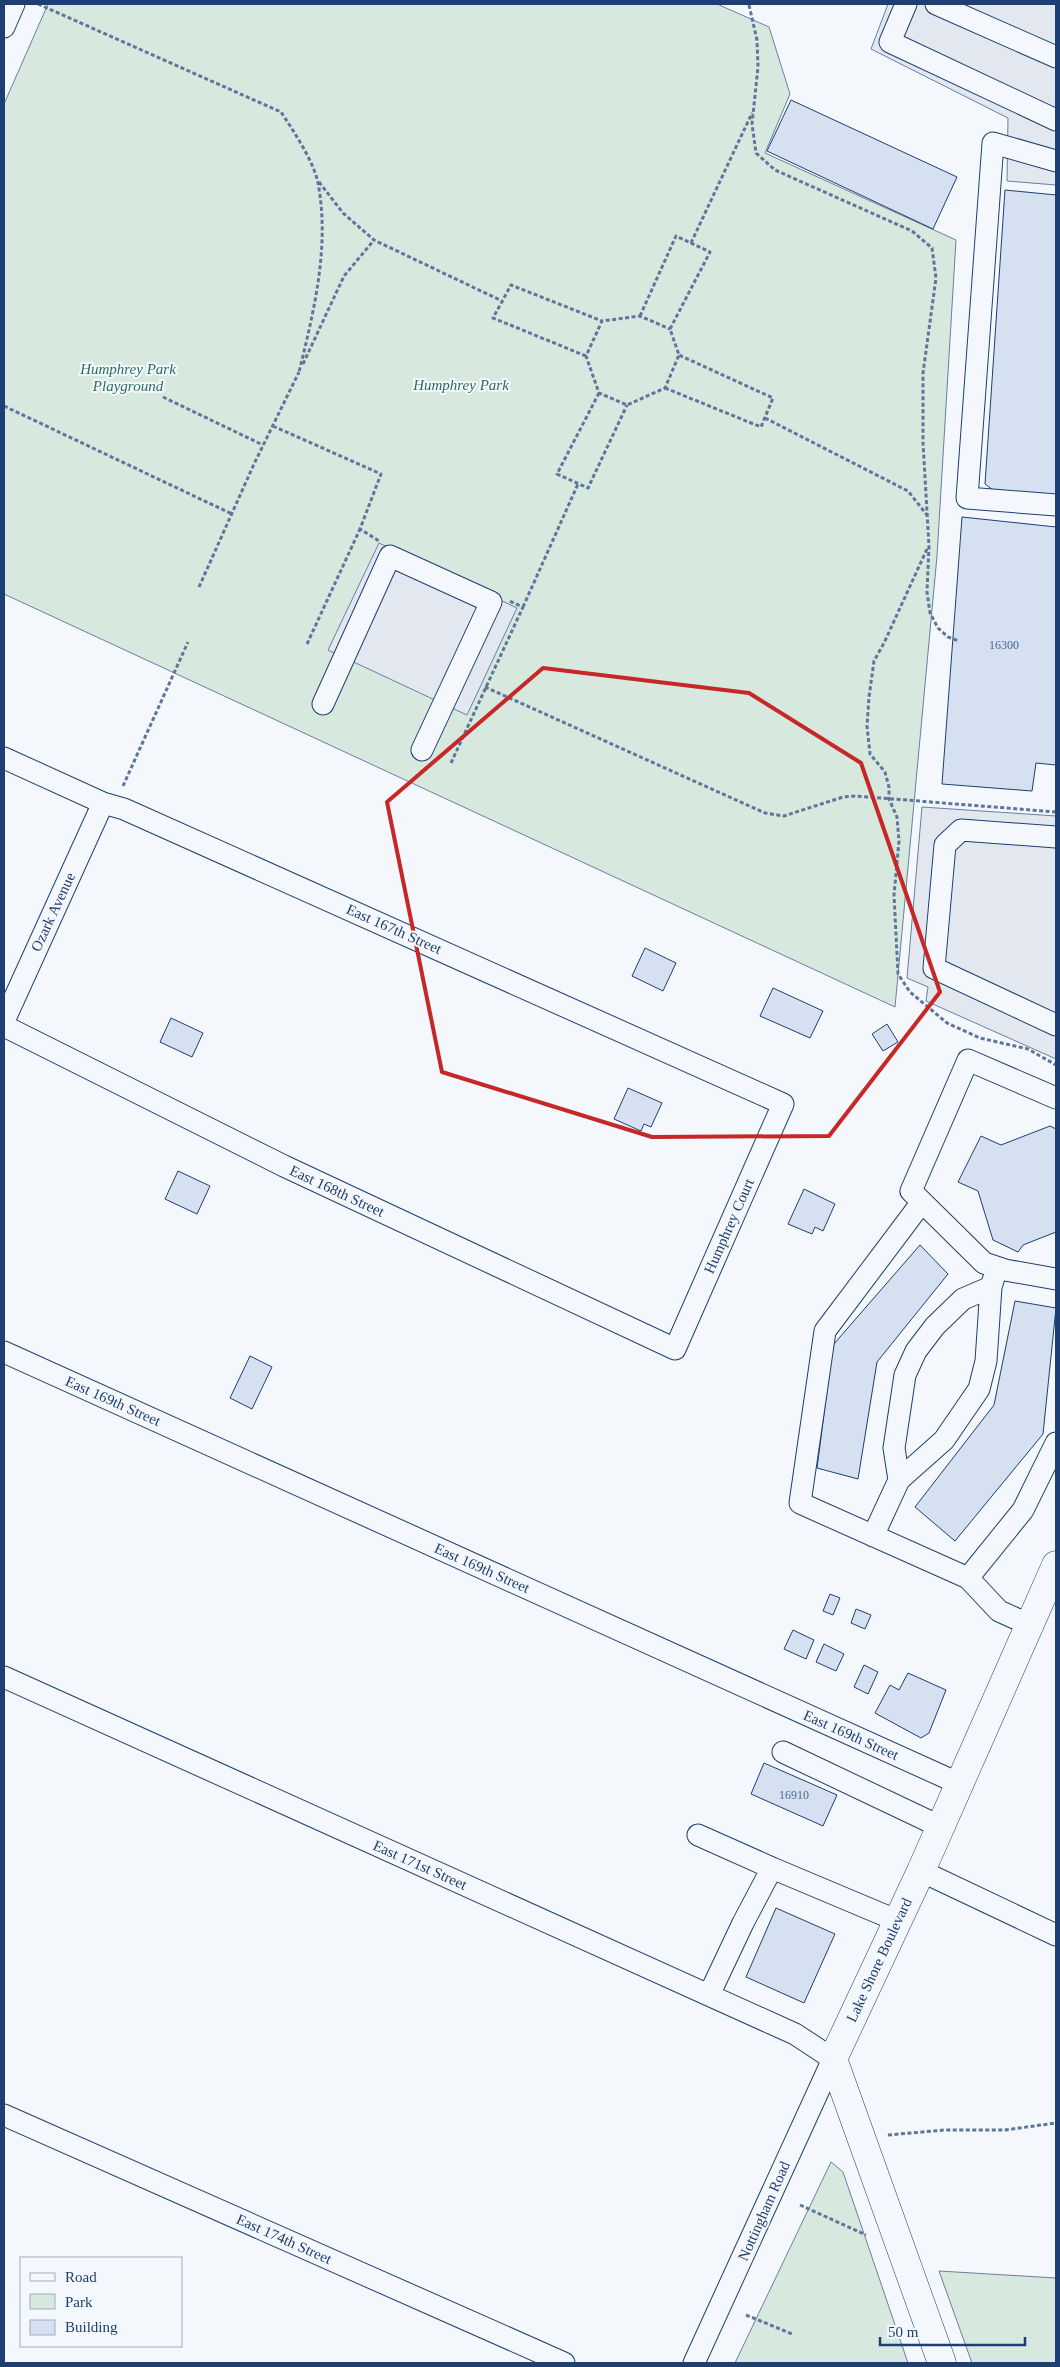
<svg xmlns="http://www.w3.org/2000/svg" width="1060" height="2367" font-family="'Times New Roman',serif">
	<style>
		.green { fill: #d7e8df; stroke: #687fa3 }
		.parking { fill: #e3e8f0; stroke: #687fa3 }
		.building { fill: #d5e0f0; stroke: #1d3f73 }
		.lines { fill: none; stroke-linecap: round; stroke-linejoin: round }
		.minor-casing { stroke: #1d3f73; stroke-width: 23 }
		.major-casing { stroke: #1d3f73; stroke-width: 29 }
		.path { stroke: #5e769c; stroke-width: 3; stroke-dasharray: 4 2.5; stroke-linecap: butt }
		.minor { stroke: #f4f7fb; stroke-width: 21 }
		.major { stroke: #f4f7fb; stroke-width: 28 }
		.marked { fill: none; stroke: #c62828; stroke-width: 4; stroke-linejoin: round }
		.labels { text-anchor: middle; stroke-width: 4; stroke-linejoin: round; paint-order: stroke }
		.number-label { font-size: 12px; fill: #4b6792 }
		.park-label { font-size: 15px; font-style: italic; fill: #2c6c60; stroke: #f4f7fb }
		.street-label { font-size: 15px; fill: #1d3f73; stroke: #f4f7fb }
	</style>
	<rect width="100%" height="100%" fill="#f4f7fb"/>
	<path class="green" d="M48 4H717L769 27 790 94 765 153 956 240 937 556 895 1007 4 594V104Z
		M831 2162 843 2172 908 2363H735Z
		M939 2271 1056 2278V2363H972Z"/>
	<path class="parking" d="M888 4H1056V185L1007 181 1008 118 871 49Z
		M379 543 517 608 467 715 328 650Z
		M922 807 1056 816V1059L926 1001 928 987 907 978Z"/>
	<path class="building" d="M791 100 957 177 933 229 767 151Z
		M1005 190 1056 195V497L997 493 985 484Z
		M962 517 1056 527V765L1036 763 1032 791 942 784Z
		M645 948 676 963 663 991 632 976Z
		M773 988 823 1011 810 1038 760 1016Z
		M171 1018 203 1033 192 1057 160 1042Z
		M887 1024 898 1042 883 1051 872 1034Z
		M628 1088 662 1103 651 1127 644 1124 641 1131 614 1119Z
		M1050 1126 1056 1129V1232L1023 1245 1018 1252 993 1240 978 1191 958 1182 981 1136 1001 1145Z
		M178 1171 210 1186 197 1214 165 1199Z
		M804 1189 835 1204 823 1231 815 1227 812 1234 788 1224Z
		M920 1245 948 1274 877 1362 858 1479 817 1468 833 1345Z
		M1015 1301 1056 1308 1043 1434 955 1541 915 1507 994 1405Z
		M250 1356 272 1367 252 1409 230 1398Z
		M830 1594 840 1598 833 1615 823 1611Z
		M856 1609 871 1615 865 1629 851 1623Z
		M793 1630 814 1640 806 1659 784 1649Z
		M824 1644 844 1654 836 1671 816 1662Z
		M864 1665 878 1672 868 1694 854 1687Z
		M908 1673 946 1690 929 1733 921 1738 875 1713 890 1685 899 1690Z
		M764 1763 837 1795 823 1826 751 1794Z
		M776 1908 835 1934 804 2003 746 1977Z"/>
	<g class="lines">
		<defs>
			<path id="minor" d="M906 4 890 42 1056 120
				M936 4 1056 57
				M4 27 14 4
				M1056 161 993 143 967 498 1056 505
				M323 704 390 556 491 602 422 750
				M4 758 103 803 124 809 783 1104 675 1349 284 1166 4 1026
				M1056 837 961 830 945 845 934 968 1056 1025
				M4 1021 103 803
				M1056 1098 968 1060 911 1191 984 1263 1005 1270 1056 1279
				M922 1202 825 1331 800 1503 968 1578 999 1611 1030 1625
				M4 1352 960 1784
				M899 1480 894 1448 905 1375 916 1351 935 1326 963 1299 991 1287
				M873 1536 899 1480 944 1440 979 1389 986 1361 991 1287 997 1268
				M968 1578 1023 1510 1056 1443
				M4 1677 795 2034 833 2059 694 2363
				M783 1752 941 1827
				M698 1835 772 1868
				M921 1871 1056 1935
				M709 1995 743 1923 772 1868 898 1921
				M4 2115 564 2363"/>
			<path id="major" d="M942 2363 833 2059 921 1871 1056 1565"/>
		</defs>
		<use href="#minor" class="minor-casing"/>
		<use href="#major" class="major-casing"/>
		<path class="path" d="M38 4 281 112C293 130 314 162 318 183 330 246 314 311 299 372
			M749 5 757 40 758 67 752 124 756 153 775 170 912 231 932 248 936 278 923 373V443L929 546 927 592 930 613 938 628 948 637 959 641
			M319 182 343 213 374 240 502 301
			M691 243 752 113
			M640 316 676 236 710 252 670 329 679 355 665 388 627 405 599 393 586 356 602 321 640 316 670 329
			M586 356 493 318 511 285 602 321
			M303 364 344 276 374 240
			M665 388 761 427 773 398 679 355
			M599 393 557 474 588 488 627 405
			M163 397 263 445
			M4 406 232 514
			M765 418 908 491 927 515
			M273 426 381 474 360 529 379 541
			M927 549 884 643 874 661 869 697 867 726 870 754 885 772 889 787V799L897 817 899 841 894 895 898 974 910 992 947 1023 980 1038 1028 1049 1056 1065
			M199 587 254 464 299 372
			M523 607 578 484
			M307 644 360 529
			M485 687 765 813 784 816 843 797 856 796 1056 812
			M451 763 523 607 509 601
			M123 786 188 642
			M888 2135 945 2130H1005L1056 2123
			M800 2205 866 2235
			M746 2315 792 2334"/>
		<use href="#minor" class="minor"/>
		<use href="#major" class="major"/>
	</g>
	<path class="marked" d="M543 668 749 693 861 763 940 992 829 1136 652 1137 442 1072 387 802Z"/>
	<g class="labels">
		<g class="number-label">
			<text x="1004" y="649">16300</text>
			<text x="794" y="1799">16910</text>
		</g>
		<g class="park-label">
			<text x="128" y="374">Humphrey Park<tspan x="128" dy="17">Playground</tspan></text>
			<text x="461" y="390">Humphrey Park</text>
		</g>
		<g class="street-label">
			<text transform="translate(53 912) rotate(-65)" y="5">Ozark Avenue</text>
			<text transform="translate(394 929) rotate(24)" y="5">East 167th Street</text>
			<text transform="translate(337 1191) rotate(25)" y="5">East 168th Street</text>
			<text transform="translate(729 1226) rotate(-66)" y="5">Humphrey Court</text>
			<text transform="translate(113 1401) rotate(24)" y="5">East 169th Street</text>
			<text transform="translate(482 1568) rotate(24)" y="5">East 169th Street</text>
			<text transform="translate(851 1735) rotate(24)" y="5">East 169th Street</text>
			<text transform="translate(420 1865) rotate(24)" y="5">East 171st Street</text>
			<text transform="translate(879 1960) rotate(-65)" y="5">Lake Shore Boulevard</text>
			<text transform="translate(764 2211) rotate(-66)" y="5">Nottingham Road</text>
			<text transform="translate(284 2239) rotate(24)" y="5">East 174th Street</text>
		</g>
	</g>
	<rect width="1060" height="2367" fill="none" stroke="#1d3f73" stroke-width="10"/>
	<rect x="20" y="2257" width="162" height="90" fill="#f4f7fb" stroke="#9eadc5"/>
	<rect x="30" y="2273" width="25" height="8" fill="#f4f7fb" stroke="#9eadc5"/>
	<text x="65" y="2282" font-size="15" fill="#1d3f73">Road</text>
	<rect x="30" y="2294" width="25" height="15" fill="#d7e8df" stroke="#9eadc5"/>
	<text x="65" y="2307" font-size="15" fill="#1d3f73">Park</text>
	<rect x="30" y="2320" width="25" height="15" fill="#d5e0f0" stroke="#9eadc5"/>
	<text x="65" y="2332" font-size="15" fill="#1d3f73">Building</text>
	<path d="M880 2337v8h145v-8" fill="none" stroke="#1d3f73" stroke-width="2.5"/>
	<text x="888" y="2337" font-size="15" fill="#1d3f73" stroke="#f4f7fb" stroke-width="4" paint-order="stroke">50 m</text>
</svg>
